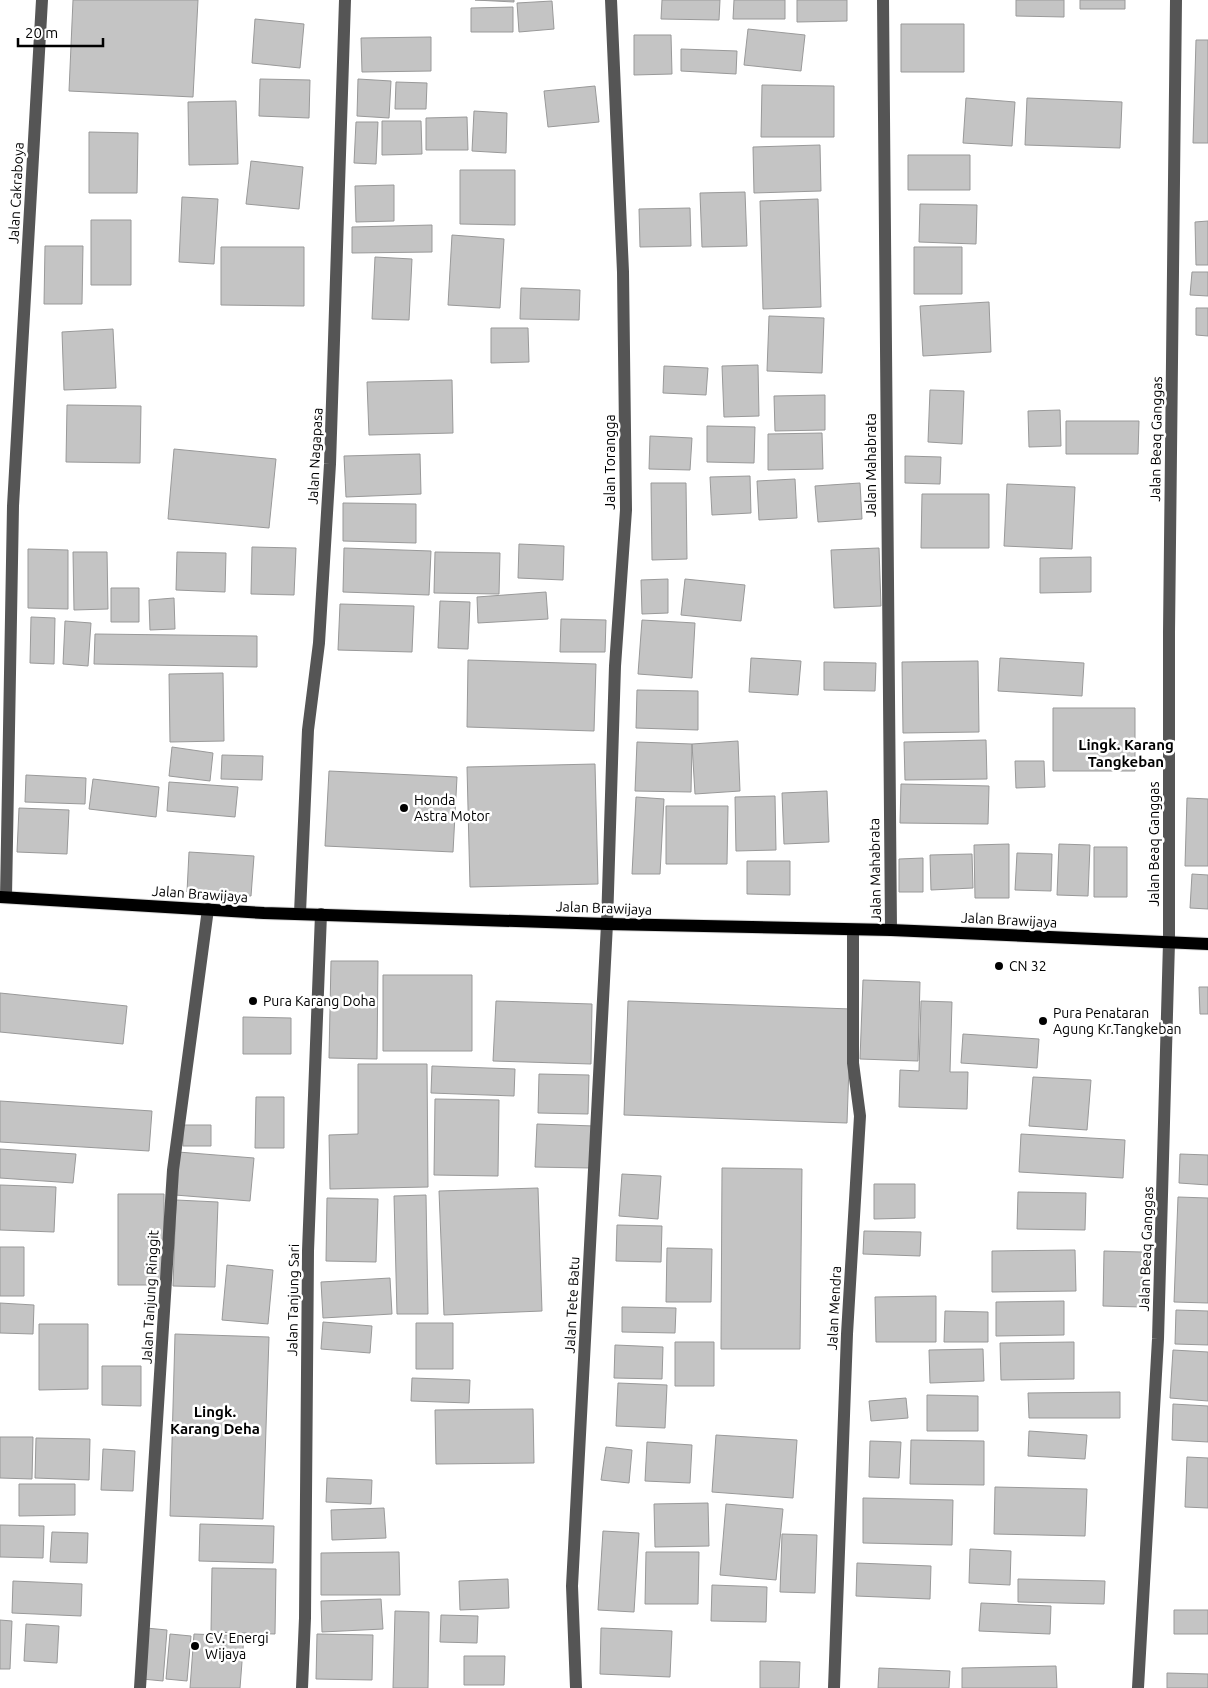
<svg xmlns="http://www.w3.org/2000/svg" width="1208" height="1688" font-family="Ubuntu,sans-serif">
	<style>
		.building { fill: #c4c4c4; stroke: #999 }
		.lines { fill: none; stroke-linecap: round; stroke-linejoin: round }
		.major-casing { stroke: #dbdbdb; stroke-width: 14 }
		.minor { stroke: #555; stroke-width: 12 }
		.major { stroke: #000; stroke-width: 12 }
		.poi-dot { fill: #000; stroke: #fff; stroke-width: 2 }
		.labels { text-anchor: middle; stroke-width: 5; stroke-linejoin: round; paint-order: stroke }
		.street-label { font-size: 14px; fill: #000; stroke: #fff }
		.poi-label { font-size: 14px; fill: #000; stroke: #fff; text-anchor: start }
		.neighbourhood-label { font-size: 15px; font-weight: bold; fill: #000; stroke: #fff }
	</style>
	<rect width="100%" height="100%" fill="#fff"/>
	<path class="building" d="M73 0H198L193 97 69 91Z
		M475 0H514V2Z
		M662 0H720L719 20 661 19Z
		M734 0H785V19H733Z
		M797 0H847V21L797 22Z
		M1016 0H1064V17L1016 16Z
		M1080 0H1125V9H1080Z
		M552 1 554 29 519 32 517 3Z
		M513 7V32H471V8Z
		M255 19 304 24 300 68 252 63Z
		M901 24H964V72H901Z
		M748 29 805 35 801 71 744 65Z
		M634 35H671L672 74 634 75Z
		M431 37V71L362 72 361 38Z
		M1196 40H1208V143H1193Z
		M681 49 737 51 736 74 681 71Z
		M260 79 310 80 309 118 259 116Z
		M358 79 391 81 389 118 357 116Z
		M396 82 427 83 426 109H395Z
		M762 85 834 86V137H761Z
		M595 86 599 122 548 127 544 91Z
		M966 98 1015 102 1012 146 963 143Z
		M1027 98 1122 102 1120 148 1025 145Z
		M236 101 238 164 189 165 188 102Z
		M474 111 507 113 506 153 472 151Z
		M467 117 468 150H426V118Z
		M382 121H421L422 154 382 155Z
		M356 122H378L376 164 354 163Z
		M89 132 138 133 137 193H89Z
		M820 145 821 191 754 193 753 147Z
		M908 155H970V190H908Z
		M251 161 303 167 299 209 246 204Z
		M460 170H515V225L460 224Z
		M394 185V221L356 222 355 186Z
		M745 192 747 246 702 247 700 193Z
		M182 197 218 199 214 264 179 262Z
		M818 199 821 307 763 309 760 201Z
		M920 204 977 205 976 244 919 242Z
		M690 208 691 246 640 247 639 209Z
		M91 220H131V285H91Z
		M1208 221V265H1196L1195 222Z
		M432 225V252L352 253V227Z
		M452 235 504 239 500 308 448 305Z
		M45 246H83L82 304H44Z
		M221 247H304V306L221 305Z
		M914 247H962V294H914Z
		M375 257 412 259 409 320 372 319Z
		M1192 272H1208V296L1190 295Z
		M521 288 580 290 579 320 520 319Z
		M989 302 991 352 923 356 920 306Z
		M1196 308H1208V336L1196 335Z
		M769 316 824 318 822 373 767 371Z
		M491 328H528L529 362 491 363Z
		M113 329 116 388 64 390 62 332Z
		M758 365 759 416 724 417 722 366Z
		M664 366 708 368 706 395 663 393Z
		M452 380 453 433 369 435 367 382Z
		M930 390 964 391 962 444 928 442Z
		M825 395V430L775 431 774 396Z
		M67 405 141 406 140 463 66 462Z
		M1060 410 1061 446 1029 447 1028 411Z
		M1066 421H1139L1138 454H1066Z
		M707 426 755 427 754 463 707 462Z
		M822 433 823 469 768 470V434Z
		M650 436 692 438 690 470 649 469Z
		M174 449 276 459 269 528 168 519Z
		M420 454 421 494 346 497 344 456Z
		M905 456 941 457 940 484 905 483Z
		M750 476 751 513 712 515 710 477Z
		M795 479 797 518 759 520 757 481Z
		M651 483H686L687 559 652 560Z
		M860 483 862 519 818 522 815 486Z
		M1007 484 1075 487 1072 549 1004 546Z
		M922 494H989V548H921Z
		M343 503 416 504V543L343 541Z
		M519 544 564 546 563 580 518 578Z
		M252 547 296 548 294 595 251 594Z
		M344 548 431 551 429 595 343 592Z
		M879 548 881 606 834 608 831 550Z
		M28 549 68 550V609L28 608Z
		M73 552H107L108 609 74 610Z
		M177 552 226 553 225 592 176 590Z
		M435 552 500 553 499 594 434 593Z
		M1091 557V592L1040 593V558Z
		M668 579V613L642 614 641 580Z
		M685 579 745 585 741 621 681 615Z
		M111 588H139V622H111Z
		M546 592 548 619 478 623 477 597Z
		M174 598 175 629 150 630 149 600Z
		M440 601 470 602 468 649 438 648Z
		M340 604 414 606 412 652 338 650Z
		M31 617 55 618 54 664 30 663Z
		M561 619 606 620 605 652H560Z
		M642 620 695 623 692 678 638 674Z
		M65 621 91 623 88 666 63 664Z
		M95 634 257 636V667L94 664Z
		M751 658 801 661 798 695 749 692Z
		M1000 658 1084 663 1082 696 998 691Z
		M468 660 596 664 594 731 467 727Z
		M978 661 979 732 903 733 902 662Z
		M824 662 876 663 875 691 824 690Z
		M223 673 224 741 170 742 169 674Z
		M637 690 698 691V730L636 728Z
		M1053 708H1135V771H1053Z
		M986 740 987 779 905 780 904 742Z
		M738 741 740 791 695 794 692 744Z
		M637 742 692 744 691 792 635 791Z
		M172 747 213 753 210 781 169 776Z
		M222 755 263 756 262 780 221 779Z
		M1015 761H1044L1045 787 1016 788Z
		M595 764 598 884 470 887 467 767Z
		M329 771 457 777 453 852 325 846Z
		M26 775 86 778 85 804 25 802Z
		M93 779 159 787 156 817 89 809Z
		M169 782 238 787 235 817 167 811Z
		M901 784 989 786 988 824 900 823Z
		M827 791 829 842 784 844 782 793Z
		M775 796 776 850 736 851 735 797Z
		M636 797 664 799 660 874H632Z
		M1187 798 1208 799V866H1185Z
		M666 806H728L727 864H666Z
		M19 808 69 810 67 854 17 852Z
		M1009 844V898H975L974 845Z
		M1059 844 1090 845 1088 896 1057 895Z
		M1094 847H1127V897H1094Z
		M189 852 254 856 251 896 187 892Z
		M1017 853 1052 854 1051 891 1015 890Z
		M972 854 973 888 931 890 930 855Z
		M923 858V892H899V859Z
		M747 861H790V895L747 894Z
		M1192 874 1208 875V909L1190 908Z
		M331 961H378L377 1059 329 1058Z
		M383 975H472V1051H383Z
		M863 980 920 982 918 1061 860 1059Z
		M1199 987H1208V1014H1200Z
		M0 993 127 1006 123 1044 0 1032Z
		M496 1001 592 1004 591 1064 493 1061Z
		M628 1001 851 1009 847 1123 624 1115Z
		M921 1001 952 1002 950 1072H968L967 1109 899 1107 900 1070 919 1071Z
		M243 1017 291 1018V1054H243Z
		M963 1034 1039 1039 1037 1068 961 1063Z
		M358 1064H427L428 1187 330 1189 329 1135 358 1134Z
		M432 1066 515 1069 514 1096 431 1093Z
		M539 1074 589 1075 588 1114 538 1113Z
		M1033 1077 1091 1080 1087 1130 1029 1126Z
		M256 1097H284V1148H255Z
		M435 1099 499 1100 498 1176 434 1175Z
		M0 1101 152 1111 149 1151 0 1142Z
		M537 1124 594 1126 592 1168 535 1167Z
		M183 1125H211V1146H183Z
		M1021 1134 1125 1140 1123 1178 1019 1172Z
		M0 1149 76 1154 73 1183 0 1178Z
		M178 1152 254 1158 250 1201 175 1195Z
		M1180 1154 1208 1155V1185L1179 1183Z
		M722 1168 802 1169 800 1349H721Z
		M622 1174 661 1176 658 1219 619 1216Z
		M874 1184H915V1218L874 1219Z
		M0 1185 56 1187 54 1232 0 1230Z
		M538 1188 542 1311 444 1315 439 1191Z
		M1018 1192 1086 1193 1085 1230 1017 1229Z
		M118 1194H164V1285H118Z
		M426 1195 428 1314H397L394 1196Z
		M1178 1197 1208 1198V1303L1174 1302Z
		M327 1198 378 1199 376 1262 326 1261Z
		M176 1200 218 1202 215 1287 173 1286Z
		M617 1225 662 1226 661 1262 616 1261Z
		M864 1231 921 1232 920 1256 863 1254Z
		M0 1247H24V1296H0Z
		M667 1248 712 1249 711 1302H666Z
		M1075 1250 1076 1291 992 1292V1251Z
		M1104 1251 1142 1252V1307L1103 1306Z
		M227 1265 273 1270 268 1324 222 1320Z
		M390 1278 392 1314 323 1318 321 1282Z
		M936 1296V1342H876L875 1297Z
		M1064 1301V1335L996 1336V1302Z
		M0 1303 34 1305 33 1334 0 1333Z
		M622 1307 676 1308 675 1333 622 1332Z
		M1176 1310 1208 1311V1345L1175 1344Z
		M945 1311 988 1312V1342H944Z
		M323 1322 372 1326 370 1353 321 1349Z
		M416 1323H453V1369H416Z
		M39 1324H88V1389L39 1390Z
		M175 1334 269 1337 263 1519 170 1516Z
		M675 1342H714V1386H675Z
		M1074 1342V1379L1001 1380 1000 1343Z
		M615 1345 663 1347 662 1379 614 1378Z
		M983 1349 984 1381 930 1383 929 1350Z
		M1173 1350 1208 1352V1401L1170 1398Z
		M102 1366H141V1406L102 1405Z
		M412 1378 470 1380 469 1403 411 1401Z
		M618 1383 667 1385 665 1428 616 1426Z
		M1120 1392V1418H1029L1028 1393Z
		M927 1395 978 1396V1431H927Z
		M906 1398 908 1418 871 1421 869 1401Z
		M1173 1404 1208 1406V1442L1172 1440Z
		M533 1409 534 1463 436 1464 435 1410Z
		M1029 1431 1087 1435 1085 1459 1028 1456Z
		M716 1435 797 1440 793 1498 712 1492Z
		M0 1437H33L32 1479 0 1478Z
		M36 1438 90 1439 89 1480 35 1478Z
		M911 1440 984 1441V1485L910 1484Z
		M870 1441 901 1442 899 1478 869 1477Z
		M647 1442 692 1445 690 1483 645 1481Z
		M606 1447 632 1450 629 1483 601 1480Z
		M103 1449 135 1451 133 1491 101 1490Z
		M1187 1457 1208 1458V1508L1185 1507Z
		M327 1478 372 1480 371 1504 326 1502Z
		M19 1484H75V1515L19 1516Z
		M995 1487 1087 1489 1085 1536 994 1534Z
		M863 1498 953 1500 952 1545 863 1543Z
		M708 1503 709 1546 655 1547 654 1504Z
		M726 1504 783 1509 776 1580 720 1575Z
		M384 1508 386 1538 332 1540 331 1510Z
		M200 1524 274 1526 273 1563 199 1561Z
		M0 1525 44 1526 43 1558 0 1557Z
		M603 1531 639 1533 634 1612 598 1610Z
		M52 1532 88 1533 87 1563 50 1562Z
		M782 1534 817 1535 815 1593 780 1592Z
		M970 1549 1011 1551 1010 1585 969 1583Z
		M399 1552 400 1595H321V1553Z
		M646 1552H699L698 1604H645Z
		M857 1563 931 1566 930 1599 856 1596Z
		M212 1568 276 1569 275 1634 211 1632Z
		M508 1579 509 1608 460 1610 459 1581Z
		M1018 1579 1105 1581 1104 1604 1018 1602Z
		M13 1581 82 1584 81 1616 12 1613Z
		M712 1585 767 1587 766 1622 711 1621Z
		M381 1599 383 1629 322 1632 321 1601Z
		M981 1603 1051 1606 1050 1634 979 1631Z
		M1174 1610H1208V1634H1174Z
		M395 1611 429 1612 428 1688H393Z
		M441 1615 478 1616 477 1643 440 1642Z
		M0 1620 12 1621 10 1669H0Z
		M26 1624 59 1626 57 1663 24 1661Z
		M146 1628 167 1630 163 1681 142 1679Z
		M601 1628 672 1631 670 1677 600 1674Z
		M170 1634 191 1636 187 1681 166 1679Z
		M194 1634 244 1636 240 1688H190Z
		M317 1634 373 1635 372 1680 316 1679Z
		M464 1656H505L504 1685H464Z
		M760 1661 800 1662 799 1688H760Z
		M1056 1666 1057 1688H962V1668Z
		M879 1668 950 1671 949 1688H878Z
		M1167 1673 1208 1674V1688H1167Z"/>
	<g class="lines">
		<defs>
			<path id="major" d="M0 897 264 913 607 924 891 930 1208 944"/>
		</defs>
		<use href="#major" class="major-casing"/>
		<path class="minor" d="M883 0 891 930
			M6 897 13 506 42 0
			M300 913 308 730 319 643 330 464 345 0
			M140 1688 173 1170 208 909
			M302 1688 305 1618 308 1251 321 914
			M576 1688 572 1586 607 924 615 666 626 510 623 272 611 0
			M834 1688 847 1334 860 1116 853 1063V930
			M1138 1688 1158 1339 1169 942V633L1176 0"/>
		<use href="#major" class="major"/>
	</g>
	<g class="poi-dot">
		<circle cx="404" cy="808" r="5"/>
		<circle cx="999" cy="966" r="5"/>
		<circle cx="253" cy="1001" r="5"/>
		<circle cx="1043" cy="1021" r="5"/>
		<circle cx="195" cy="1646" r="5"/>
	</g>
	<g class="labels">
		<g class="street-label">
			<text transform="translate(16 193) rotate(-87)" y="5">Jalan Cakraboya</text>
			<text transform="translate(1156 439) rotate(-89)" y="5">Jalan Beaq Ganggas</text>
			<text transform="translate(315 456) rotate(-87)" y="5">Jalan Nagapasa</text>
			<text transform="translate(610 462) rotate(-90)" y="5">Jalan Torangga</text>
			<text transform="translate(871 465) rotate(-90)" y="5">Jalan Mahabrata</text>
			<text transform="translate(1154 844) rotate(-90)" y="5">Jalan Beaq Ganggas</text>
			<text transform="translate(875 870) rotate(-91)" y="5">Jalan Mahabrata</text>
			<text transform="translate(200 894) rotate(4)" y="5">Jalan Brawijaya</text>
			<text transform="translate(604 908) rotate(2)" y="5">Jalan Brawijaya</text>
			<text transform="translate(1009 920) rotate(3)" y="5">Jalan Brawijaya</text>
			<text transform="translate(1146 1249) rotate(-88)" y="5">Jalan Beaq Ganggas</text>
			<text transform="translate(150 1297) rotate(-87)" y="5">Jalan Tanjung Ringgit</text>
			<text transform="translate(293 1300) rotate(-89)" y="5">Jalan Tanjung Sari</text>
			<text transform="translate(572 1305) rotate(-87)" y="5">Jalan Tete Batu</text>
			<text transform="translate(834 1308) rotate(-87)" y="5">Jalan Mendra</text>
		</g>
		<g class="poi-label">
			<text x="414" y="805">Honda<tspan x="414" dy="16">Astra Motor</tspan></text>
			<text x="1009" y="971">CN 32</text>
			<text x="263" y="1006">Pura Karang Doha</text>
			<text x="1053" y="1018">Pura Penataran<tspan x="1053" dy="16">Agung Kr.Tangkeban</tspan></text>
			<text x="205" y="1643">CV. Energi<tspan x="205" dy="16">Wijaya</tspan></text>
		</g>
		<g class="neighbourhood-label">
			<text x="1126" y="750">Lingk. Karang<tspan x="1126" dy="17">Tangkeban</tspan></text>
			<text x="215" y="1417">Lingk.<tspan x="215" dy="17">Karang Deha</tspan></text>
		</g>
	</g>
	<path d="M18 38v8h85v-8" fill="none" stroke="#000000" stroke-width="2.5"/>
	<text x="25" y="38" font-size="15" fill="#000000" stroke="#ffffff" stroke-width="4" paint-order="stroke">20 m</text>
</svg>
